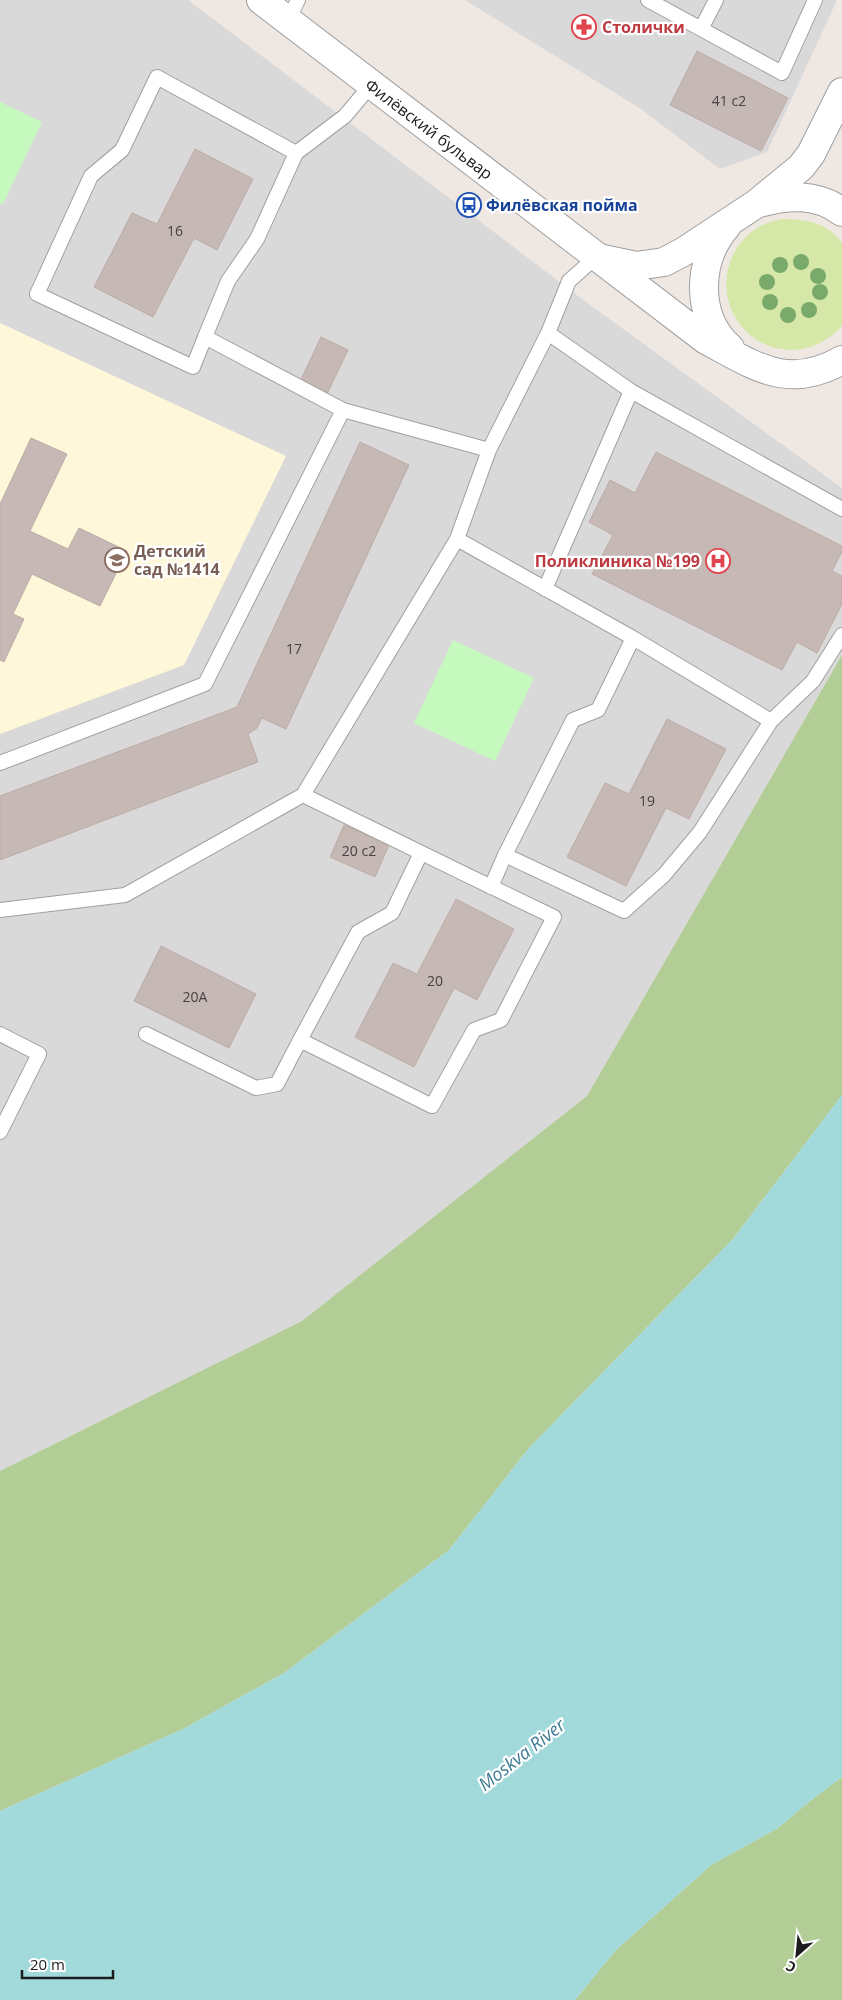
<svg xmlns="http://www.w3.org/2000/svg" width="842" height="2000" font-family="'Open Sans',sans-serif">
	<style>
		.residential { fill: #dad9d9 }
		.education { fill: #fff7da }
		.grass { fill: #d5e8a7 }
		.forest { fill: #b2cd96 }
		.park { fill: #c5f9be }
		.water { fill: #a2dadc }
		.building { fill: #c5b8b5; stroke: #bfaba4 }
		.lines { fill: none; stroke-linecap: round; stroke-linejoin: round }
		.service-casing { stroke: #a0a0a0; stroke-width: 16 }
		.tertiary-casing { stroke: #a0a0a0; stroke-width: 30 }
		.service { stroke: #fff; stroke-width: 14 }
		.tertiary { stroke: #fff; stroke-width: 28 }
		.tree { fill: #79aa6c }
		.labels { text-anchor: middle; stroke-width: 4.5; stroke-linejoin: round; paint-order: stroke }
		.number-label { font-size: 14px; fill: #464342 }
		.health-label { font-size: 16px; font-weight: bold; fill: #be3a42; stroke: #fff; text-anchor: start }
		.street-label { font-size: 16px; fill: #1c1c1c; stroke: #fff }
		.transit-label { font-size: 16px; font-weight: bold; fill: #164399; stroke: #fff; text-anchor: start }
		.education-label { font-size: 16px; font-weight: bold; fill: #785e54; stroke: #fff; text-anchor: start }
		.water-label { font-size: 18px; font-style: italic; fill: #417b94; stroke: #fff }
	</style>
	<rect width="100%" height="100%" fill="#eee7e2"/>
	<path class="residential" d="M0 0H188L586 302 842 488V655L587 1096 302 1321 0 1471Z
		M465 0H837L767 152 720 169 641 109Z"/>
	<path class="education" d="M0 323 286 456 184 665 0 734Z"/>
	<path class="grass" d="M783 219C806 219 828 223 842 243V326C835 333 827 340 818 344 761 369 707 310 733 255 739 242 751 230 765 224 771 221 777 220 783 219Z"/>
	<path class="forest" d="M842 655V1095L733 1239 529 1448 449 1550 284 1673 183 1729 0 1811V1471L302 1321 587 1096Z
		M842 1777V2000H575L615 1951 711 1865 778 1828 810 1801Z"/>
	<path class="park" d="M0 102 42 122 3 204 0 203Z
		M453 640 534 678 495 761 414 723Z"/>
	<path class="water" d="M842 1095V1777L810 1801 778 1828 711 1865 615 1951 575 2000H0V1811L183 1729 284 1673 449 1550 529 1448 733 1239Z"/>
	<path class="building" d="M697 51 788 98 761 151 670 105Z
		M195 149 253 179 217 250 194 238 153 317 94 287 132 213 157 224Z
		M321 337 348 350 326 396 299 384Z
		M31 438 67 454 30 531 68 549 79 528 127 551 100 606 32 574 13 614 24 619 4 662 0 660V504Z
		M360 442 409 465 286 729 262 718 257 728 248 734 258 762 0 860V796L237 707Z
		M656 452 842 546V552L832 571 842 576V604L817 653 797 642 782 670 592 574 613 535 589 522 610 480 635 493Z
		M667 719 726 749 689 819 666 808 626 886 567 857 605 783 629 794Z
		M344 825 389 845 375 877 330 857Z
		M456 899 514 929 477 1000 454 988 414 1067 355 1037 393 963 417 974Z
		M161 946 256 994 229 1048 134 1001Z"/>
	<g class="lines">
		<defs>
			<path id="service" d="M648 0 782 73 815 0
				M288 20 298 0
				M701 29 716 0
				M296 153 157 77 122 150 91 176 37 294 193 367 205 337 343 410 489 450
				M548 333 631 391 842 509
				M205 337 228 281 257 239 296 153 345 116 371 85
				M457 539 633 638 771 721 700 832 664 875 624 911 505 855 491 887
				M545 589 631 391
				M771 721 813 681 842 635
				M0 763 205 684 343 410
				M303 795C387 836 470 877 554 917L501 1020 474 1030 432 1106 300 1040 358 932 392 913 421 853
				M505 855 573 720 598 710 633 638
				M0 910 125 895 303 795 457 539 489 450 548 333 569 281 596 257
				M0 1034 39 1054 0 1132
				M146 1034 256 1088 277 1084 300 1040"/>
			<path id="tertiary" d="M261 0 706 340C755 366 788 391 842 360
				M759 203C788 195 817 193 842 212
				M726 227C697 261 695 317 730 348
				M603 259 636 266 664 262 683 252 756 204 801 167 811 154 842 92"/>
		</defs>
		<use href="#service" class="service-casing"/>
		<use href="#tertiary" class="tertiary-casing"/>
		<use href="#service" class="service"/>
		<use href="#tertiary" class="tertiary"/>
	</g>
	<g class="tree">
		<circle cx="801" cy="262" r="8"/>
		<circle cx="780" cy="265" r="8"/>
		<circle cx="818" cy="276" r="8"/>
		<circle cx="767" cy="282" r="8"/>
		<circle cx="820" cy="292" r="8"/>
		<circle cx="770" cy="302" r="8"/>
		<circle cx="809" cy="310" r="8"/>
		<circle cx="788" cy="315" r="8"/>
	</g>
	<defs>
		<symbol id="pharmacy-ring" viewBox="-11 -11 22 22"><circle r="9.5" fill="#fff" stroke="#e0444e" stroke-width="1.5"/><path d="M-2-6h4v4h4v4h-4v4h-4v-4h-4v-4h4Z" fill="#e0444e"/></symbol>
		<symbol id="bus-ring" viewBox="-11 -11 22 22"><circle r="9.5" fill="#fff" stroke="#1a4fb4" stroke-width="1.5"/><path d="M-5-6H5V4H4V6H2V4H-2V6H-4V4H-5ZM-3.5-4V0h7V-4ZM-3.5 1.2v1.5H-2V1.2ZM2 1.2v1.5H3.5V1.2Z" fill="#1a4fb4"/></symbol>
		<symbol id="school-ring" viewBox="-11 -11 22 22"><circle r="9.5" fill="#fff" stroke="#8d6e63" stroke-width="1.5"/><path d="M0-5L7-2L0 1L-7-2ZM-4 1L0 2.5L4 1V4Q0 6-4 4Z" fill="#8d6e63"/></symbol>
		<symbol id="hospital-ring" viewBox="-11 -11 22 22"><circle r="9.5" fill="#fff" stroke="#e0444e" stroke-width="1.5"/><path d="M-5-5h3v3.5h4V-5h3V5h-3V1.5h-4V5h-3Z" fill="#e0444e"/></symbol>
	</defs>
	<g fill-rule="evenodd">
		<use href="#pharmacy-ring" x="570" y="13" width="28" height="28"/>
		<use href="#bus-ring" x="455" y="191" width="28" height="28"/>
		<use href="#school-ring" x="103" y="546" width="28" height="28"/>
		<use href="#hospital-ring" x="704" y="547" width="28" height="28"/>
	</g>
	<g class="labels">
		<g class="number-label">
			<text x="729" y="106">41 с2</text>
			<text x="175" y="236">16</text>
			<text x="294" y="654">17</text>
			<text x="647" y="806">19</text>
			<text x="359" y="856">20 с2</text>
			<text x="435" y="986">20</text>
			<text x="195" y="1002">20А</text>
		</g>
		<g class="health-label">
			<text x="602" y="33">Столички</text>
			<text x="700" y="567" text-anchor="end">Поликлиника №199</text>
		</g>
		<g class="street-label">
			<text transform="translate(429 129) rotate(37)" y="6">Филёвский бульвар</text>
		</g>
		<g class="transit-label">
			<text x="486" y="211">Филёвская пойма</text>
		</g>
		<g class="education-label">
			<text x="134" y="557">Детский<tspan x="134" dy="18">сад №1414</tspan></text>
		</g>
		<g class="water-label">
			<text transform="translate(522 1755) rotate(-38)" y="6">Moskva River</text>
		</g>
	</g>
	<g transform="translate(797 1955) rotate(207)" stroke="#ffffff" stroke-width="4" paint-order="stroke">
	<path d="M0-4L9 19L0 12L-9 19Z" fill="#1c1c1c"/>
	<text y="-8" font-size="14" font-weight="bold" text-anchor="middle" fill="#1c1c1c">С</text>
	</g>
	<path d="M22 1970v8h91v-8" fill="none" stroke="#1c1c1c" stroke-width="2.5"/>
	<text x="30" y="1970" font-size="15" fill="#1c1c1c" stroke="#ffffff" stroke-width="4" paint-order="stroke">20 m</text>
</svg>
